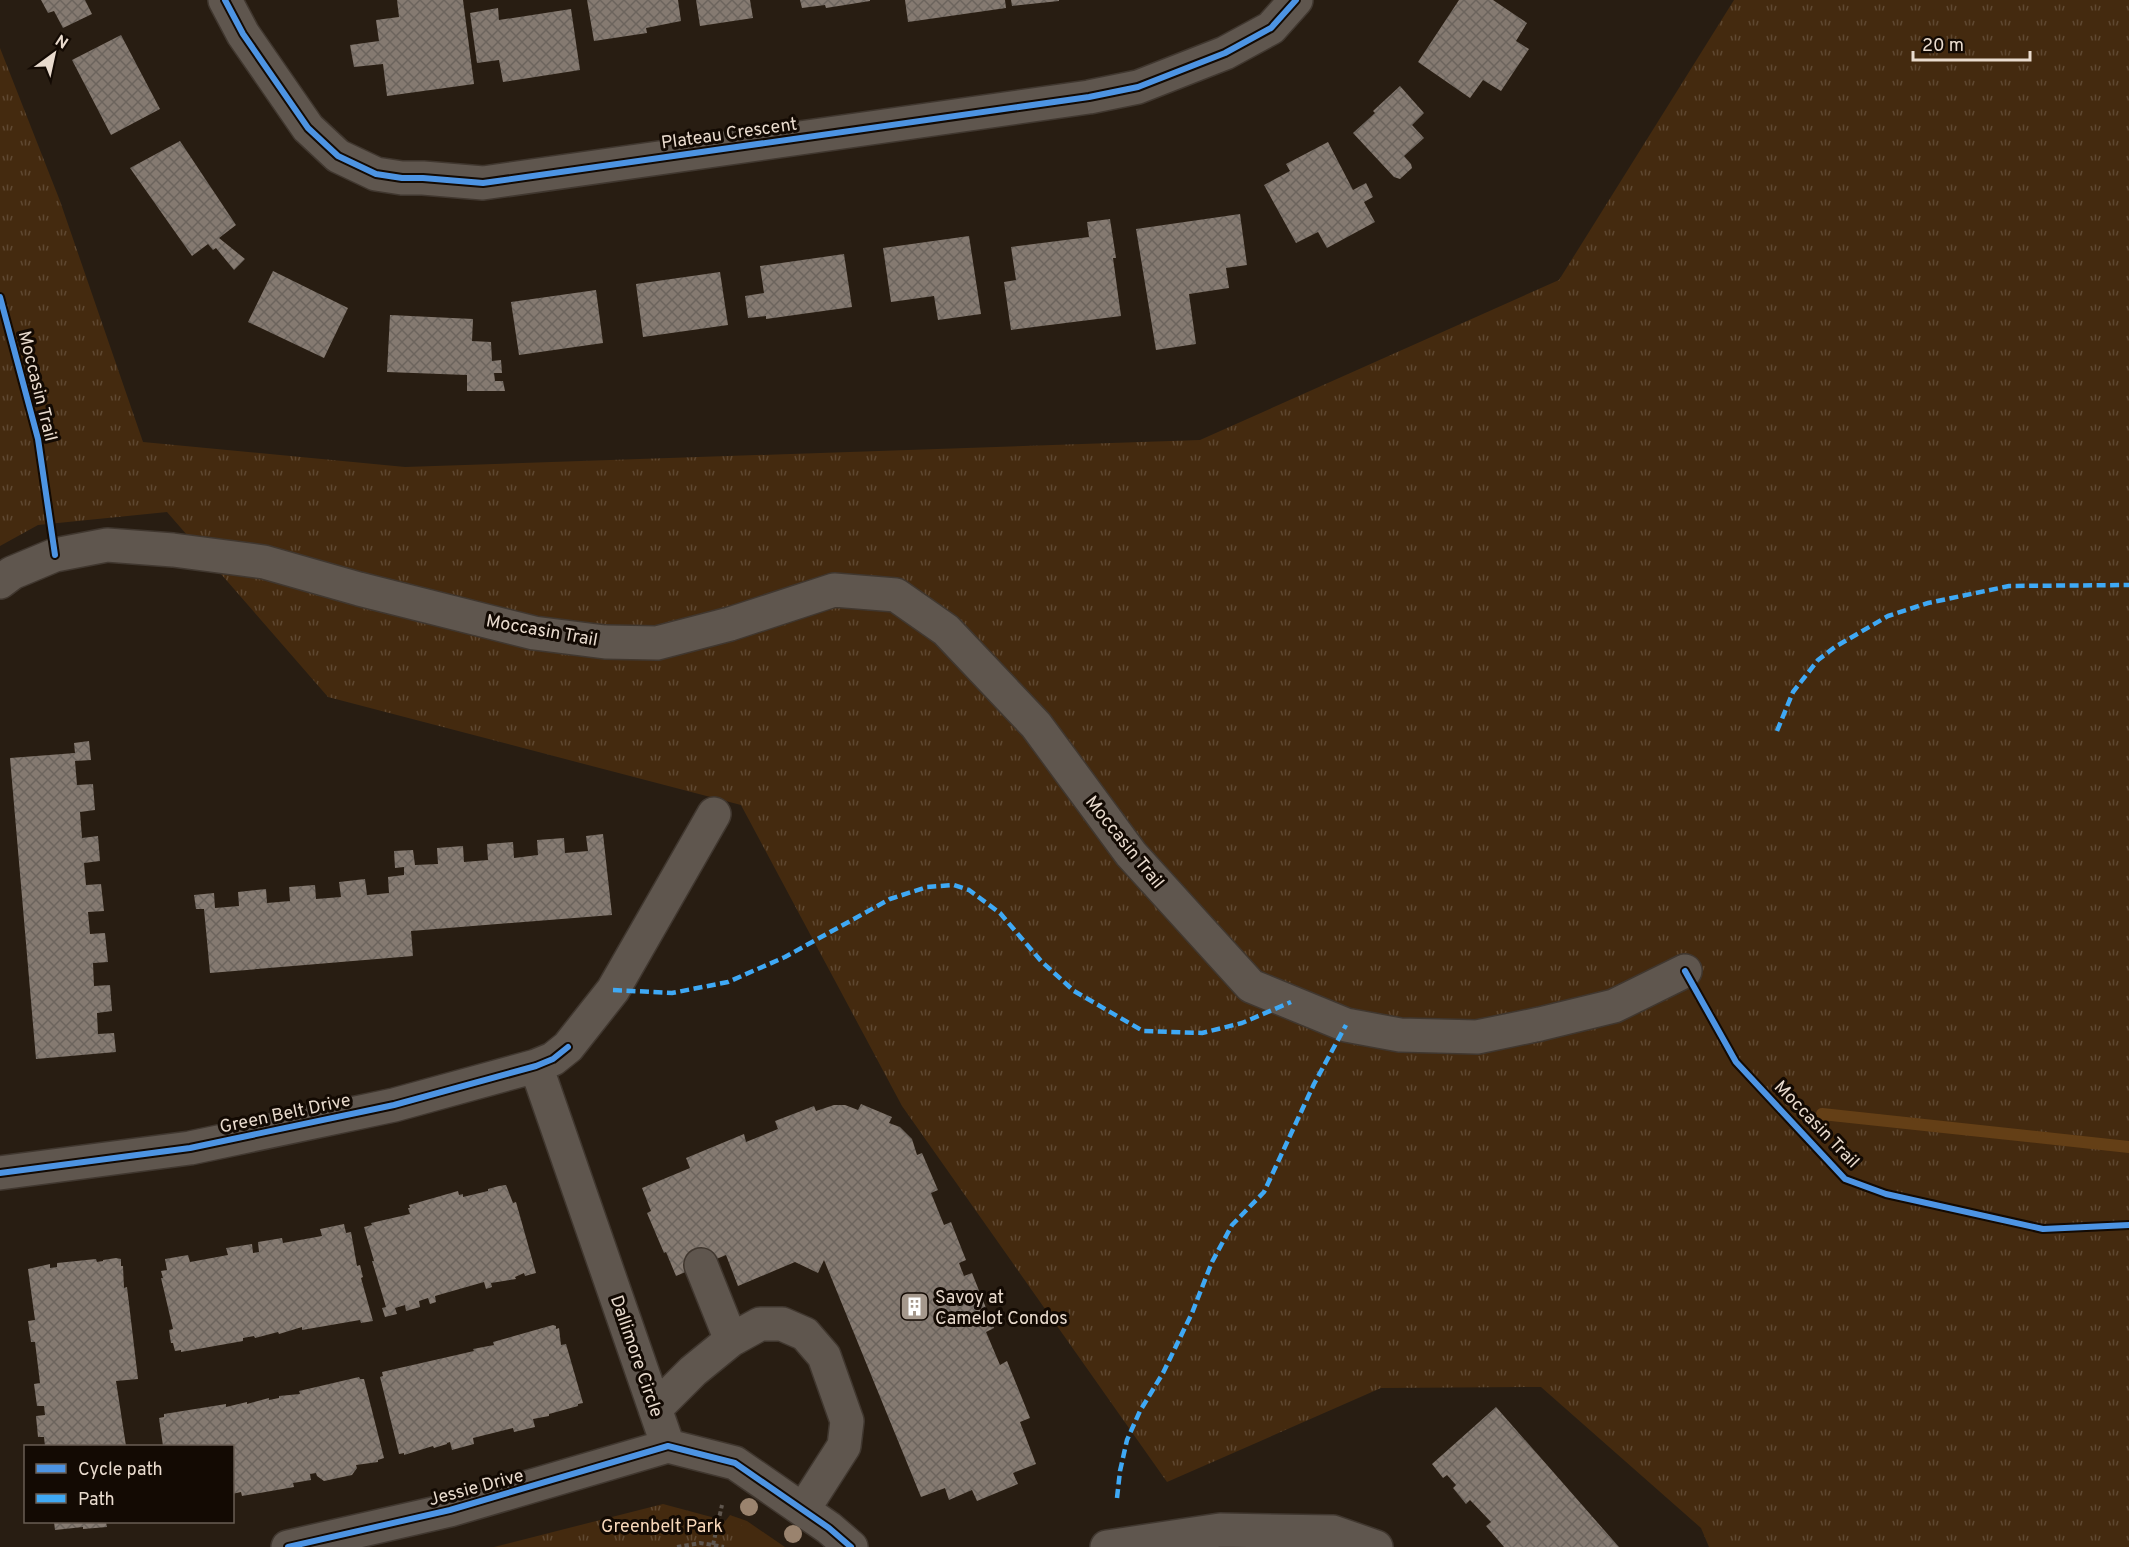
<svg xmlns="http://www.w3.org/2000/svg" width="2129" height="1547" font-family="Overpass,sans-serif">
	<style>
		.green { fill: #442a0f }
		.park { fill: url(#park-tufts) }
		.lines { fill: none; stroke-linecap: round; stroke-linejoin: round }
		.stream { stroke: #643f16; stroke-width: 12 }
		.building { fill: url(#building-cross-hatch) }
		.minor-casing { stroke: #40372f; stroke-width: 36 }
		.path { stroke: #5f564e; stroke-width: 4; stroke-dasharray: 4.5 3; stroke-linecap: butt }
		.minor { stroke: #5f564e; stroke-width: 33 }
		.quiet { stroke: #3fa9f5; stroke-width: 4.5; stroke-dasharray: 9 4.5; stroke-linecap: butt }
		.cycleway-casing { stroke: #130a03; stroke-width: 10 }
		.cycleway { stroke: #4d94e3; stroke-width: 6 }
		.tree { fill: #9a836e }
		.labels { text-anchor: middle; stroke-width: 6; stroke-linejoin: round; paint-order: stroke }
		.street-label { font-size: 18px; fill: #e9dbce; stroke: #130a03 }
		.poi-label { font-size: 18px; fill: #e9dbce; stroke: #130a03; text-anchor: start }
		.park-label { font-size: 18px; fill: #f7d7ba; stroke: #130a03 }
	</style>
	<defs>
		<pattern id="park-tufts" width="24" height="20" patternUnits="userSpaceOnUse" patternTransform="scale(1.5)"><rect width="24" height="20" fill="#442a0f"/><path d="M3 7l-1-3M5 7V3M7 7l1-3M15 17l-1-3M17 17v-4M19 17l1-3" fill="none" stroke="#5f4831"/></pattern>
		<pattern id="building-cross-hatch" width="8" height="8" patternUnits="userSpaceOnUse" patternTransform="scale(1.5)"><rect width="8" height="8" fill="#857a71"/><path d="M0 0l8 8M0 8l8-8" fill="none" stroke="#6c645d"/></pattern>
	</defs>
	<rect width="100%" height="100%" fill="#281d12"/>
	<path class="green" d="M730 1515 747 1521 785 1547H740L720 1528Z"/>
	<path class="park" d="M1734 0H2129V1547H1709L1701 1528 1541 1387 1381 1388 1167 1482 902 1106 741 805 328 697 167 512 38 525 0 546V48L60 201 143 442 405 467 1200 440 1559 280Z
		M663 1504 741 1525 767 1547H494Z"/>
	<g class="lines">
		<path class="stream" d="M1822 1114 2129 1147"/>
	</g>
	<path class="building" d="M41 0H85L92 14 63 28 54 11 48 13Z
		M397 0H463L474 84 387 96 383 64 354 67 350 45 379 41 376 20 399 17Z
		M587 0H678L681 21 646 28 647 33 594 41Z
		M696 0H750L753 18 700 26Z
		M800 0H870V1L826 8 825 5 802 8Z
		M905 0H1005L1006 8 908 22Z
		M1011 0H1059V1L1012 6Z
		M1459 0H1493L1527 23 1516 41 1529 49 1501 91 1483 80 1470 98 1418 62Z
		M498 8 499 20 571 9 580 70 503 82 499 60 477 63 470 13Z
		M121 35 160 109 111 135 72 60Z
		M1400 86 1424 113 1412 125 1424 138 1404 156 1411 164 1412 168 1400 179 1394 177 1353 133 1375 113 1373 111Z
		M180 141 236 225 219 238 245 259 234 270 216 248 213 250 208 244 192 256 130 168Z
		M1328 142 1353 190 1366 183 1373 197 1364 202 1375 222 1327 248 1318 232 1296 243 1264 185 1290 171 1286 164Z
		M1240 214 1247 265 1226 268 1229 288 1189 294 1196 344 1156 350 1136 229Z
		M1110 219 1116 258H1113L1121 316 1011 330 1004 282 1016 280 1011 247 1089 237 1087 222Z
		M969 236 981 314 938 320 934 296 891 302 883 248Z
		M844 254 852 307 766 319V316L748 318 745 296 764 293 760 266Z
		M273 271 348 308 324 358 248 322Z
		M720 272 728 325 643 337 636 284Z
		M596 290 603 343 519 355 511 302Z
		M390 315 473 319 472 341 491 342 492 361 501 360 502 373H494L495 381H503L505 391H467V375L387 372Z
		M89 741 91 760 75 761 77 785 93 784 95 810 80 812 82 838 98 836 100 861 84 863 86 885 101 884 104 911 88 912 90 934 105 933 108 962 93 963 94 986 110 985 112 1011 97 1013 98 1034 114 1033 116 1052 36 1059 10 758 75 753 74 743Z
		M603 834 612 915 411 931 413 956 210 973 204 909H196L194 895 214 893 215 908 239 906 238 892 266 889 267 903 290 901 289 887 315 885 316 899 341 897 339 882 365 879 367 895 389 893 388 877 404 875V867L395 868 394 851 413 850 415 865 438 864 437 848 463 846 464 862 488 860 487 844 513 842 514 858 538 855 537 840 564 838 565 853 588 851 586 836Z
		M861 1104 892 1117 889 1123 900 1127 912 1139 917 1155 922 1153 938 1190 931 1193 944 1225 951 1222 966 1260 959 1263 964 1276 972 1273 994 1328 986 1332 1000 1365 1007 1361 1030 1418 1020 1422 1036 1464 1013 1473 1018 1484 977 1501 972 1490 949 1500 945 1488 921 1497 824 1260 818 1273 795 1262 738 1286 726 1255 676 1276 666 1252 664 1253 647 1213 651 1211 642 1188 690 1168 686 1158 744 1134 746 1142 778 1129 775 1121 814 1106 816 1111 834 1105H845L858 1110Z
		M506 1185 513 1203 516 1202 536 1273 525 1276 524 1273 515 1277 516 1279 491 1283 492 1287 486 1289 484 1282 435 1296 436 1302 430 1304 428 1298 419 1301 420 1307 406 1311 405 1305 395 1308 397 1314 385 1317 382 1308 386 1307 372 1261H374L364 1227 372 1225 371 1223 410 1214 408 1208H410L409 1205 458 1191 459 1195 463 1194V1197L488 1191V1189L499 1186Z
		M344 1224 346 1233 351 1232 357 1266 360 1265 363 1277 361 1278 373 1321 361 1323 360 1320 302 1330V1327L279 1334 278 1332 255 1338 254 1336 243 1338V1341L181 1352V1350L175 1351 173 1343H171L169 1330 173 1329 161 1278H163L161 1271 167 1270 165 1259 188 1255 190 1262 228 1255 226 1248 252 1244 253 1253 259 1252 258 1242 282 1238 283 1243 322 1236 320 1229Z
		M116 1258 121 1259V1266H123L124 1288 127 1287 138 1379 116 1381 126 1446H45L44 1437H38L36 1416 45 1415 44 1406H37L34 1384 40 1383 35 1342H31L28 1321 35 1320 28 1269 50 1264V1268L57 1267V1263L96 1259 97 1262 103 1261V1260Z
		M553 1325 556 1326V1329L559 1328 561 1345 566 1344 583 1403 578 1404V1406L549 1414V1416L533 1419 535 1427 514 1432 513 1428 473 1438 474 1444 452 1450 450 1442 447 1443V1444L434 1448 433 1446 404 1455V1453L399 1454 380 1377 383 1376 382 1372 474 1351 473 1349 494 1345 493 1342Z
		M359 1377 360 1379H364L384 1458 378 1460V1462L356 1465 357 1468 352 1475 324 1481 317 1476 316 1473 310 1474 311 1480 293 1483 294 1487 242 1496 241 1492 232 1494V1446H163L159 1418 164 1417V1414L226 1404V1407L247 1402V1404L269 1398V1400L279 1398V1396L300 1394 299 1391Z
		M1496 1407 1619 1547H1504L1486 1526 1491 1522 1470 1500 1466 1504 1453 1488 1456 1485 1447 1475 1443 1478 1432 1464Z
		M54 1522H106L107 1527 83 1529V1527L55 1530Z"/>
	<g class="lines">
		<defs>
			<path id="minor" d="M225 0 243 34 308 128 338 156 376 174 402 178H423L483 183 1089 97 1138 87 1225 53 1271 28 1296 0
				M0 582 12 573 55 555 107 545 173 550 264 562 359 589 534 633 605 642 657 643 730 624 834 590 896 595 946 630 1036 725 1131 854 1251 986 1346 1025 1400 1035 1477 1037 1540 1024 1614 1006 1685 971
				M536 1066 668 1446
				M0 1173 190 1148 394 1105 536 1066 553 1059 568 1047 613 990 714 814
				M701 1265 731 1340
				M655 1409 693 1371 731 1340 760 1324H782L805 1334 824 1356 847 1421 844 1446 803 1510
				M288 1547 450 1510 668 1446 735 1463 829 1528 851 1547
				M1107 1547 1220 1530 1333 1532 1376 1547"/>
		</defs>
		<use href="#minor" class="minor-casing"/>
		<path class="path" d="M713 1545 722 1505
			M677 1547 700 1543 724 1547"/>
		<use href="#minor" class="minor"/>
		<path class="quiet" d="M1777 731 1793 692 1818 660 1835 647 1888 616 1928 603 2009 586 2129 585
			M613 990 672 993 728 982 785 957 890 899 927 887 954 885 969 890 1000 913 1041 961 1074 991 1143 1031 1202 1033 1242 1023 1291 1002
			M1117 1498 1120 1471 1127 1440 1140 1411 1163 1373 1192 1313 1212 1262 1232 1225 1264 1192 1314 1084 1346 1025"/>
		<defs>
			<path id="cycleway" d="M225 0 243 34 308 128 338 156 376 174 402 178H423L483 183 1089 97 1138 87 1225 53 1271 28 1296 0
				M0 297 38 439 55 555
				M1685 971 1736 1062 1845 1179 1886 1194 2043 1229 2129 1225
				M0 1173 190 1148 394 1105 536 1066 553 1059 568 1047
				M288 1547 450 1510 668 1446 735 1463 829 1528 851 1547"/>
		</defs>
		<use href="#cycleway" class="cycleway-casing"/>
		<use href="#cycleway" class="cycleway"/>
	</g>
	<g class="tree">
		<circle cx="749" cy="1507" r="9"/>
		<circle cx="793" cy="1534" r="9"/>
	</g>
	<defs>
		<symbol id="building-square" viewBox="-11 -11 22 22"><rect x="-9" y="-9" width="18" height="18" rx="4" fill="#a5988c" stroke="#130a03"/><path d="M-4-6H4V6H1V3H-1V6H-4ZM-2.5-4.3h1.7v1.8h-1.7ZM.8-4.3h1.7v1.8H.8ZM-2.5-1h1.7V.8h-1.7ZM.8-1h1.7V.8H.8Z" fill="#fff"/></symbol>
	</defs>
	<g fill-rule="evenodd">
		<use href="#building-square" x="898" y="1290" width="33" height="33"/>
	</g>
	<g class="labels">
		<g class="street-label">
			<text transform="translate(729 133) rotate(-8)" y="6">Plateau Crescent</text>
			<text transform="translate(38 386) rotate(76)" y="6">Moccasin Trail</text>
			<text transform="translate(542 630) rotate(10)" y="6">Moccasin Trail</text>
			<text transform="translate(1125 842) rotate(51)" y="6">Moccasin Trail</text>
			<text transform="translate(285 1113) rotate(-12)" y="6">Green Belt Drive</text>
			<text transform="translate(1817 1124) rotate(46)" y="6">Moccasin Trail</text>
			<text transform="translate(637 1356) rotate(71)" y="6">Dallimore Circle</text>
			<text transform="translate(476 1487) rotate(-15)" y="6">Jessie Drive</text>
		</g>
		<g class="poi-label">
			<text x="935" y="1303">Savoy at<tspan x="935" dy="21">Camelot Condos</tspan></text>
		</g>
		<g class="park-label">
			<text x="662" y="1532">Greenbelt Park</text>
		</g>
	</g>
	<rect x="24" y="1445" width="210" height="78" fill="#130a03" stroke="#695e54" stroke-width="1.5"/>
	<rect x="36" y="1464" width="30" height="9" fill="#4d94e3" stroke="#695e54" stroke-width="1.5"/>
	<text x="78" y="1475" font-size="18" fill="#e9dbce">Cycle path</text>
	<rect x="36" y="1494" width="30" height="9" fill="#3fa9f5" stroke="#695e54" stroke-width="1.5"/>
	<text x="78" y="1505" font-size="18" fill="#e9dbce">Path</text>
	<g transform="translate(54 54) rotate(33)" stroke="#130a03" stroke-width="4.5" paint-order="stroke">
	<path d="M0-4.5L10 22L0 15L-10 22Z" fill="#e9dbce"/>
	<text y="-9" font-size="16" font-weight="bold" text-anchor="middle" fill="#e9dbce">N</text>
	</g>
	<path d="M1913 51v9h117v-9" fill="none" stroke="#e9dbce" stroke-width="3"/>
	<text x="1922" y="51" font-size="18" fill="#e9dbce" stroke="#130a03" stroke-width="4.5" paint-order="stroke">20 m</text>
</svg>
